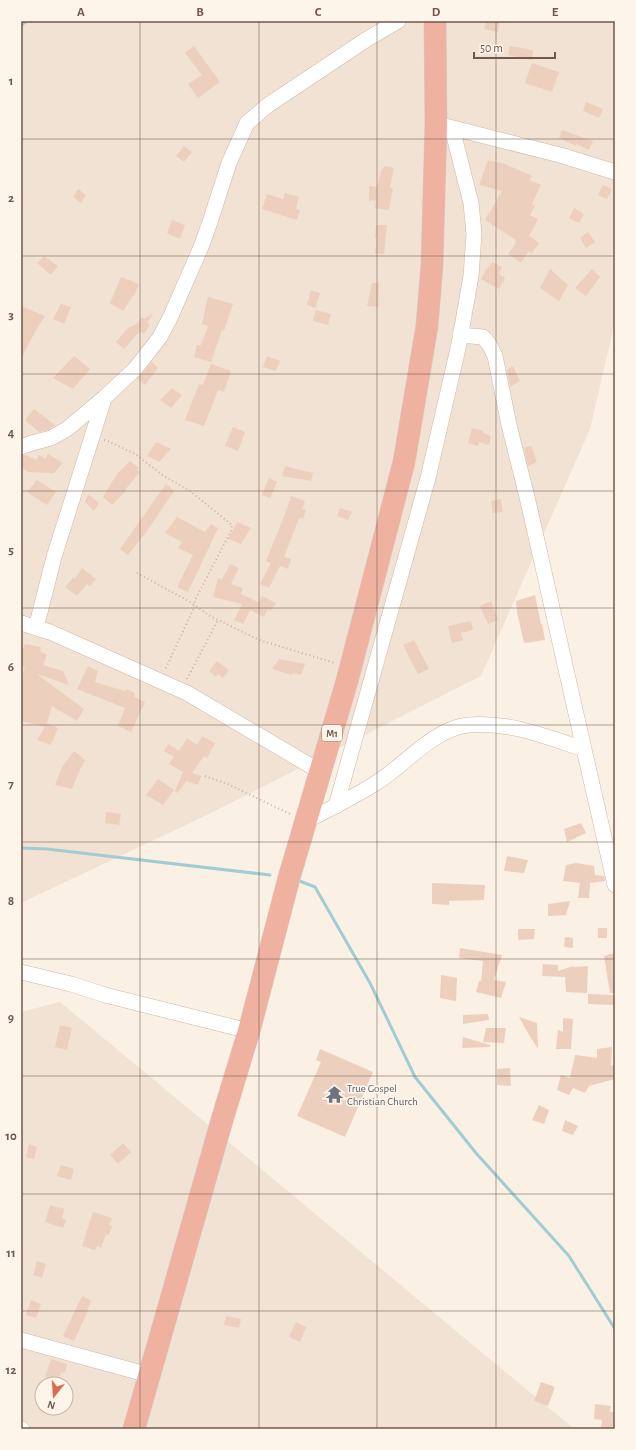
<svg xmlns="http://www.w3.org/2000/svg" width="636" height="1450" font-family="'Alegreya Sans',sans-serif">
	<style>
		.residential { fill: #f1e2d3; fill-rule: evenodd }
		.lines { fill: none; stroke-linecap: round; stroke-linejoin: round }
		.stream { stroke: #a1ccd2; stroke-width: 3 }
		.building { fill: #edcfbe }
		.minor-casing { stroke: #cab8ab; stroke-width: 16 }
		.highway-casing { stroke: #d7d0cd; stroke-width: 23 }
		.path { stroke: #d1b2a1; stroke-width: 2; stroke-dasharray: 1 3; stroke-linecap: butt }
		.minor { stroke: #fff; stroke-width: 15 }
		.highway { stroke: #efb2a0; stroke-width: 22 }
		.grid { fill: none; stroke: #70584c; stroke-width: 1; stroke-opacity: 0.55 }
		.labels { text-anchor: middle; stroke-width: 3.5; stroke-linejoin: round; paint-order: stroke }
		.shield { fill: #fdf5e9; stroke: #9a877b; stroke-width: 1 }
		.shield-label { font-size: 10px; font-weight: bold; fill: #70584c }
		.worship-label { font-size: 11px; fill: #5b616d; stroke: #fdf5e9; text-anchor: start }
		.neatline { fill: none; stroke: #70584c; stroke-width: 1.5 }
		.grid-label { font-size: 13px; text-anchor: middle; font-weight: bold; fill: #70584c }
	</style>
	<rect width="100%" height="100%" fill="#faf1e4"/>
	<path class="residential" d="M21 21H615V322L590 429 481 676 209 814 21 903Z
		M60 1002 573 1428 574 1429H21V1012ZM42 1384H66V1408H42Z"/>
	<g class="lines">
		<path class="stream" d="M21 25 27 21
			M21 848 47 849 270 875
			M297 880 315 887 370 983 415 1077 476 1153 569 1256 615 1329"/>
	</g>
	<path class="building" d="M486 21H500L498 32 484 29Z
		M194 46 220 82 198 98 188 84 202 75 185 53Z
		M510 46 533 50 532 60 508 55Z
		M532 63 559 72 552 92 525 83Z
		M586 102 603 109 599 118 583 111Z
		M562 130 593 141 589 150 576 144V146L559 138Z
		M184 146 192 152 184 162 176 156Z
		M488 160 505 164 532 176 529 180 541 185 532 204 535 206 530 215 538 219 529 236 539 243 532 253 529 251 521 263 508 254 516 243 515 242 516 240 485 220 502 191 479 185Z
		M385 166 394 168 390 188H393L389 210 375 208 376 200 369 201V186L377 187 381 171Z
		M603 185 612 189 607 199 598 195Z
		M78 189 86 195 81 203 73 197Z
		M285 193 299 197 296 209 300 210 297 220 262 209 267 194 283 199Z
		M574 208 584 214 579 223 569 218Z
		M172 220 185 225 180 239 167 233Z
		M376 225H387L384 254 375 253 377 238H375Z
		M588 232 595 242 586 248 580 238Z
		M44 256 58 266 51 275 37 263Z
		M492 262 502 267 499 274 505 278 499 289 481 279 487 268H488Z
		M550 269 568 285 559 301 540 288Z
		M592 269 600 277 586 296 575 288Z
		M121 277 139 284 134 296H133L123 311 110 303Z
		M372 283H379L378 307 367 306Z
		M311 290 320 293 315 308 307 305Z
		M208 297 233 304 224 331 222 330 211 362 194 357 197 345H201L208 326 202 324Z
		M61 304 71 307 64 324 53 319Z
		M21 306 45 316 36 330 21 359Z
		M316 310 331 314 328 325 313 321Z
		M152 314 153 315 147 322 150 325 144 334 140 331 124 349 116 342 128 328 138 323 142 317 144 319Z
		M74 356 90 369 73 389 53 378Z
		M267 356 280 361 276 371 263 367Z
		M152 362 158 368 145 385 137 379Z
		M211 364 231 371 224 392 218 390 204 426 185 420 199 384 203 385Z
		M513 366 520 381 510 387 507 370Z
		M172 388 182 395 171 408 160 400Z
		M34 409 55 425 48 430 39 432 25 420Z
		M233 427 245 432 238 451 225 446Z
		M472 428 483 431V433L491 436 489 445 479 442 478 446 468 443Z
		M156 442 171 449 159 462 147 456Z
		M531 446 537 462 528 466 524 448Z
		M48 454 63 463 54 473 28 472 21 467V456L26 455 36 460 39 455 46 459Z
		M130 461 139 468 137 470 140 472 125 490 126 491 112 505 103 497 117 474Z
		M285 466 313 473 311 481 282 476Z
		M269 478 277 482 270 498 262 495Z
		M37 480 56 492 47 505 27 492Z
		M166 484 174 491 147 531 128 555 120 549Z
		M88 494 99 503 94 511 85 502Z
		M291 496 305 501 302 509 306 510 303 519 299 518 284 557 291 559 288 569 280 566 269 588 260 584 271 563 266 561 285 514Z
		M501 499 503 512 493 513 491 501Z
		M340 508 352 512 348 520 337 516Z
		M177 517 205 532 211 524 218 528 188 592 177 587 193 555 178 548 182 542 165 533Z
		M237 522 251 528 241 544 228 539Z
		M230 564 239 568 231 584 243 588 241 594 258 602 262 596 276 603 271 611 268 609 264 617 250 610 243 624 234 620 242 604 213 597 218 578 222 580Z
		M82 568 96 579 90 586 87 584 77 596 65 587 73 578 75 579Z
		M535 595 541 624H542L545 640 524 643 517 612 516 601Z
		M491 601 498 620 488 624 480 606Z
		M471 621 473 630 461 633 463 640 452 643 448 626Z
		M414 640 429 669 418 674 403 645Z
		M25 644 41 647 40 651 47 655 43 665 63 671 69 685 37 674 84 709 77 721 52 706 47 723 58 728 51 745 37 740 45 727 21 721V677L25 668 21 666V652Z
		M279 659 305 664 301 675 293 673 292 675 272 669Z
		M217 661 229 670 223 678 218 674 216 677 209 671Z
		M88 666 98 671 95 682 125 691 126 689 135 693 134 697 145 702 131 732 118 726 125 708 77 689Z
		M202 736 215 743 207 758 204 756 192 773 201 776 198 785 186 781 178 793 175 791 183 772 169 764 174 757 164 751 168 744 179 751 187 738 197 745Z
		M74 751 85 760 82 767H81L72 789 55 785 62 767Z
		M158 779 174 790 163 805 146 795Z
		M106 812 121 814 119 825 105 823Z
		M581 823 586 833 567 842 564 829Z
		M507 856 528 860 524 873 504 871Z
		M576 863 594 866 595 875 604 876 605 881 590 883 589 898H578L580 883 563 881 566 865Z
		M432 883 485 885 484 900 449 901V905L432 904Z
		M570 901 566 915 548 916V904Z
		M598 928H607V938H598Z
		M518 929H535L534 939 518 940Z
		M565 937 573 938V948L564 947Z
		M460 948 502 955 494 980 506 982 501 998 476 992 479 981H481L483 961 459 958Z
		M615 953V993H610L604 956Z
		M543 964 558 965V971L573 966V967L588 966 587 993 566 992 565 977 542 976Z
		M441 975 457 978 456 1001 440 998Z
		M588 994 615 995V1005L588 1004Z
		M488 1014 489 1020 463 1024V1015Z
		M519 1017 537 1023 538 1049 529 1035Z
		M563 1018 573 1019 571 1049H556L558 1030 563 1032Z
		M60 1025 72 1028 67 1050 55 1047Z
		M486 1028H506L504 1043 483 1042Z
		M463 1037 490 1045V1047L462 1048Z
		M612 1047 611 1065 615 1066V1079L589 1086 585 1093 573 1088 569 1095 557 1090 561 1075 570 1078 575 1055 597 1058V1049Z
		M320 1049 373 1072 345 1137 297 1116 321 1062 316 1060Z
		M510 1068 511 1086 497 1085V1069Z
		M539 1105 549 1110 544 1124 532 1120Z
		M565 1120 578 1126 573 1135 562 1131Z
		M123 1143 131 1152 118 1164 110 1155Z
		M29 1144 37 1147 34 1159 26 1157Z
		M61 1165 74 1169 71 1180 57 1176Z
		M50 1205 64 1209 62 1218 66 1220 63 1228 45 1222Z
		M93 1212 112 1218 109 1225 112 1226 109 1235 106 1234 101 1248 97 1246 95 1250 82 1246Z
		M37 1261 46 1264 42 1278 33 1275Z
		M82 1296 91 1300 86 1315 74 1341 63 1336Z
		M31 1300 41 1304 36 1318 26 1315Z
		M226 1316 241 1319 239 1328 224 1325Z
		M296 1322 306 1327 300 1342 289 1337Z
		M51 1359 67 1364 65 1372 61 1373 58 1381 45 1377Z
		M541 1382 555 1387 548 1406 534 1401Z
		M595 1404 611 1406 610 1412H615V1429H601L602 1420 594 1419Z"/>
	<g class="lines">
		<defs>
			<path id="minor" d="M445 126 560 155 615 172
				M460 335 483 337 489 344 495 356 509 425 528 501 584 749
				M21 447 32 443 51 438 67 429 104 398 135 369 160 337 170 318 201 247 210 222 229 163 247 123 268 105 367 39 398 21
				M21 623 50 632 187 693 321 772
				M36 628 54 557 104 399
				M336 806 428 478 459 344 471 276 474 234 471 203 452 128
				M306 821C330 809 354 797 376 783 405 765 433 729 468 725 508 721 547 737 584 749L615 885
				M21 972 71 984 105 995 249 1031
				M21 1340 149 1375
				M21 1429H22"/>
			<path id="highway" d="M134 1429 222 1120 249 1031 289 878 347 681 404 462 427 326 432 265 436 124 435 21"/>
		</defs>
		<use href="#minor" class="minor-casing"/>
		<use href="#highway" class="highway-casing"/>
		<path class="path" d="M104 440 108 441 135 454 164 476 190 491 232 525 231 531 195 600 193 610 165 670
			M137 573 190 602 210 616 259 640 335 663
			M187 679 218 620
			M205 776 230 785 292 815"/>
		<use href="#minor" class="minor"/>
		<use href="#highway" class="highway"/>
	</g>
	<path class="grid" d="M140 21V1429M259 21V1429M377 21V1429M496 21V1429M21 139H615M21 256H615M21 374H615M21 491H615M21 608H615M21 725H615M21 842H615M21 959H615M21 1076H615M21 1194H615M21 1311H615"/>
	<defs>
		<symbol id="temple-bare" viewBox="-9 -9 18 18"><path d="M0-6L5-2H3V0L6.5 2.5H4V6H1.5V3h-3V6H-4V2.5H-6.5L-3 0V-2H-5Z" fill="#6b7280" stroke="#fdf5e9" stroke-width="2.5" paint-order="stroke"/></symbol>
	</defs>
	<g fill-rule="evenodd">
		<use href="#temple-bare" x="322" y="1082" width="25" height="25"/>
	</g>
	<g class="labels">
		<rect class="shield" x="322" y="725" width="20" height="16" rx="3"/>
		<g class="shield-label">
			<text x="332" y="737">M1</text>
		</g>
		<g class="worship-label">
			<text x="347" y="1092">True Gospel<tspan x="347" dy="13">Christian Church</tspan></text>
		</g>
	</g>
	<rect width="636" height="1450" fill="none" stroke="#fdf5e9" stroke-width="44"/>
	<g transform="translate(54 1396) rotate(197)"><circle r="19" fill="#fdf5e9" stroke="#c5b6aa"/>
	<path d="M0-3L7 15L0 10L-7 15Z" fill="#d96d54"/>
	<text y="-6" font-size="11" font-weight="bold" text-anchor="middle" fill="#70584c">N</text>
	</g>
	<path d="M474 52v6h81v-6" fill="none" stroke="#70584c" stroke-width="2"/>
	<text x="480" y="52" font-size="12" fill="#70584c" stroke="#fdf5e9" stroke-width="3" paint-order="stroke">50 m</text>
	<rect x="22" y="22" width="592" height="1406" class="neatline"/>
	<g class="grid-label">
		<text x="81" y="16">A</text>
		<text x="200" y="16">B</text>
		<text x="318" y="16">C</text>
		<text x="436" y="16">D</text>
		<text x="555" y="16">E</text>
		<text x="11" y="85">1</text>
		<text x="11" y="202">2</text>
		<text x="11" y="319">3</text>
		<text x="11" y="437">4</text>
		<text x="11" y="554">5</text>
		<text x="11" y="671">6</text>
		<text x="11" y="788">7</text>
		<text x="11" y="905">8</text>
		<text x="11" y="1022">9</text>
		<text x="11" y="1140">10</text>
		<text x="11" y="1257">11</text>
		<text x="11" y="1374">12</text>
	</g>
</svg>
